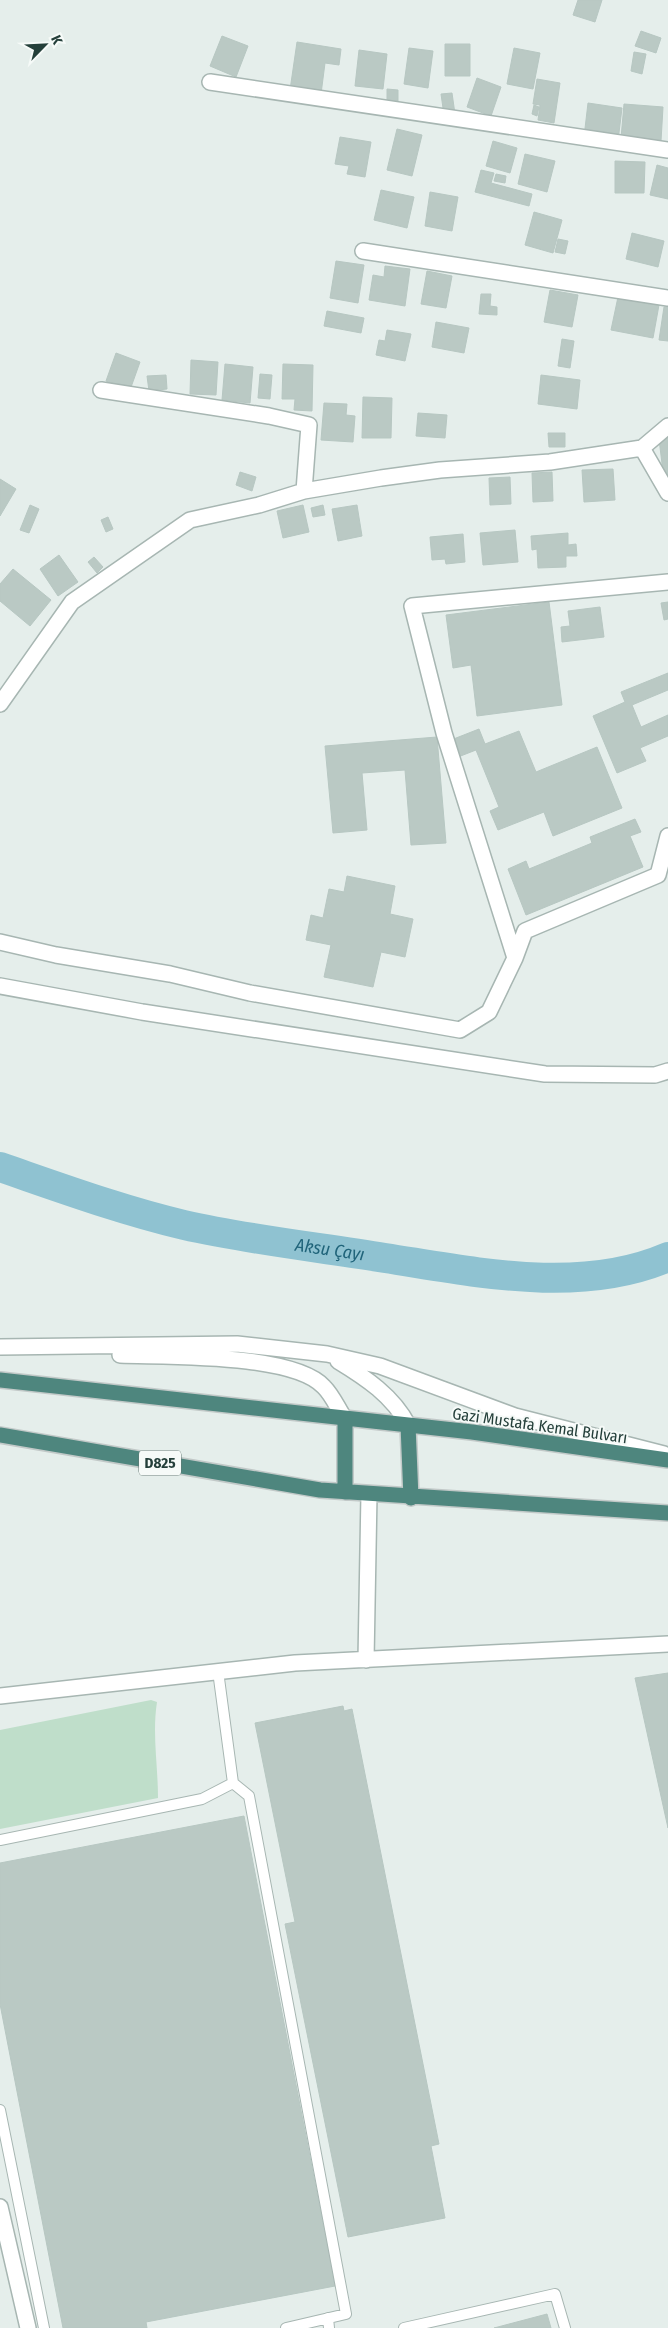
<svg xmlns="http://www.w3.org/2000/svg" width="668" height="2328" font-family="'Fira Sans Condensed',sans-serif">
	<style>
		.green { fill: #bfdeca }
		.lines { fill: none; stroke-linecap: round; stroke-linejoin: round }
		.river { stroke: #8fc2d1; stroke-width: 30 }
		.building { fill: #bac9c4; stroke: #b7c7c2 }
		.service-casing { stroke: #a7b6b2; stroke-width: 12 }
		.minor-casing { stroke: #a7b6b2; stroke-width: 18 }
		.tertiary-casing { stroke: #a7b6b2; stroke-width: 18 }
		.trunk-casing { stroke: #c2c9c8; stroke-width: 18 }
		.service { stroke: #fff; stroke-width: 10 }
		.minor { stroke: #fff; stroke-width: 15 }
		.tertiary { stroke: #fff; stroke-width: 15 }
		.trunk { stroke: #4e867e; stroke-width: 15 }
		.labels { text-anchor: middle; stroke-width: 4; stroke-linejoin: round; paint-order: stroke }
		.shield { fill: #f6faf8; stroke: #637773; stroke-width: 1 }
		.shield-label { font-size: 15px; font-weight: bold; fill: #243f3a }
		.street-label { font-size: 16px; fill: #243f3a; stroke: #f6faf8 }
		.water-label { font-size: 18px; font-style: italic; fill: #20647a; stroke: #f6faf8 }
	</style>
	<rect width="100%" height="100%" fill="#e5eeeb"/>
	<path class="green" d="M151 1700 157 1702C152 1734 158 1765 158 1798L0 1829V1730Z"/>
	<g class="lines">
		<path class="river" id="s1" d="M0 1167C61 1188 121 1210 184 1225 250 1240 318 1247 385 1258 476 1272 580 1295 668 1257"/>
	</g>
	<path class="building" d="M578 0H602L595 22 573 15Z
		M641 31 661 38 656 53 635 46Z
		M222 36 248 46 236 77 210 66Z
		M297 42 341 49 339 65 325 63 321 94 290 90Z
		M445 44H470V76H445Z
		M409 48 433 51 428 88 404 84Z
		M514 48 540 53 533 89 507 84Z
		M359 50 387 54 383 89 355 86Z
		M634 52 646 54 642 74 631 71Z
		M477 78 501 87 491 116 467 107Z
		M537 79 560 83 554 123 538 120 540 105 533 104Z
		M387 89 398 90V105H387Z
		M452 93 455 114 444 115 441 94Z
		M588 103 622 108 618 141 584 137Z
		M624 104 663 107 661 141 621 138Z
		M534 105 539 107 537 116 532 114Z
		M397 129 422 135 412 176 387 170Z
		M340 137 371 142 365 177 347 174 349 166 335 164Z
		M493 141 517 148 510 173 486 166Z
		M525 154 555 161 547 192 518 184Z
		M615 161 645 162 644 193H615Z
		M657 165 668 168V199L650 195Z
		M481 170 494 173 491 183 532 194 529 206 475 192Z
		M496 174 506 176 505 183 494 181Z
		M381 190 414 197 407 228 374 220Z
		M430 192 458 197 452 231 425 226Z
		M534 212 562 220 553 253 525 245Z
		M632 233 664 241 658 267 626 259Z
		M558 239 568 241 565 254 555 252Z
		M336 261 364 265 358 303 330 298Z
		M385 266 410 269 405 306 369 300 373 275 384 277Z
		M427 271 452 276 446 308 421 304Z
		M550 290 578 295 572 327 544 322Z
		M481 294H491L490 306 497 307V315L479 314Z
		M618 297 659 305 653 338 611 330Z
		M664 307H668V341L659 340Z
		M327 311 364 318 361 333 324 326Z
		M436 322 469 328 464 353 432 347Z
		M387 330 411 334 405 361 376 355 379 340 385 341Z
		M562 339 574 341 570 368 558 366Z
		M116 353 140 362 130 390 106 381Z
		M191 360 218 362 216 395 190 394Z
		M225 364 253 367 250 403 222 400Z
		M283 364 313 365 312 411 294 410 295 399H282Z
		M260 374 272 375 270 399 258 398Z
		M166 375 167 389 149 391 147 376Z
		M541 375 580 380 577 409 538 404Z
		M363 397 392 398 391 438H362Z
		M324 403 347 404 346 415 355 416 353 442 321 440Z
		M418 413 447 415 445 438 416 436Z
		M548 433H565V447H549Z
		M668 438V479L664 480 659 439Z
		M613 469 615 500 584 502 582 470Z
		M240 472 256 477 252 491 236 485Z
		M552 472 553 501 533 502 532 473Z
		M510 477 511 504 490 505 489 478Z
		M0 479 16 489 0 516Z
		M30 505 39 509 29 533 20 530Z
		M303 505 309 532 283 538 277 511Z
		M323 505 325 515 313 517 311 508Z
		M357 505 362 536 338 541 332 509Z
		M108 517 113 529 106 532 101 520Z
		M515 530 518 562 483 565 480 533Z
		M568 533V545L576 544 577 556H566V567L538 568 537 549 532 550 531 536Z
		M463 534 465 562 446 564 445 559 432 560 430 537Z
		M59 555 78 582 58 596 40 569Z
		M94 557 103 567 97 573 88 562Z
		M13 569 51 600 30 626 0 601V584Z
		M549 602 562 705 477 716 471 665 453 668 446 615Z
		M668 602V619L664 620 661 603Z
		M600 607 604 637 562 642 561 627 570 626 568 611Z
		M668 673V690L632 705 641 727 668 715V736L640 748 646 761 617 773 593 716 625 702 621 692Z
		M479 729 485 744 519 731 536 772 597 747 622 808 553 836 544 812 498 830 490 811 499 807 476 750 458 757 451 740Z
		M437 737 446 843 411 845 405 770 362 773 367 830 333 833 325 746Z
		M635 819 641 832 630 836 643 867 526 915 508 869 526 861 529 869 592 843 590 837Z
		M347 876 395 886 390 914 413 919 405 957 381 952 373 987 324 977 331 945 306 940 311 915 323 918 329 889 344 892Z
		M668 1673V1828L635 1678Z
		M343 1706 344 1711 352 1709 439 2144 431 2146 445 2218 348 2237 285 1924 295 1922 255 1723Z
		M244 1816 335 2286 146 2322 147 2328H63L0 2004V1863Z
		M547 2314 551 2328H494Z"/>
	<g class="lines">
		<defs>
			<path id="service" d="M218 1671 233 1783 249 1796 346 2314 286 2328
				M0 1840 202 1799 233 1783
				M0 2110 44 2328
				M328 2318 329 2328
				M404 2328 555 2294 565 2328"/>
			<path id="minor" d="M210 82 668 150
				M363 251 668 298
				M101 390 269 416 309 425 304 491
				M642 448 668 493
				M0 704 72 602 190 520 259 505 304 491 381 478 440 470 550 462 642 448 668 426
				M0 942 56 955 170 974 250 993 460 1030 489 1012 515 958 525 931 658 875 668 836
				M515 958 444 733 412 606 668 582"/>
			<path id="tertiary" d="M0 986 142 1012 545 1074 655 1075 668 1071
				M0 1347 237 1344 327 1354 380 1366 515 1416 664 1454
				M120 1355C166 1357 293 1353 324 1387 333 1396 338 1409 345 1419
				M338 1361C366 1378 393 1396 408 1425
				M366 1660 369 1494
				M0 1696 295 1663 668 1644
				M0 2207 28 2328"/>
			<path id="trunk" d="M0 1380 472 1432 668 1460
				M408 1425 411 1498
				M0 1435 320 1490 668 1513
				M345 1492V1419"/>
		</defs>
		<use href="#service" class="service-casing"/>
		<use href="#minor" class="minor-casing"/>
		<use href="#tertiary" class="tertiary-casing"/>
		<use href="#trunk" class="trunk-casing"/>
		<use href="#service" class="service"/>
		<use href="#minor" class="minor"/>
		<use href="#tertiary" class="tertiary"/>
		<use href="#trunk" class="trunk"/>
	</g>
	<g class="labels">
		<rect class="shield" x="139" y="1450.5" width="42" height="25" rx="4"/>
		<g class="shield-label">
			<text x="160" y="1468">D825</text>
		</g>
		<g class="street-label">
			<text transform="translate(540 1425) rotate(8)" y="6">Gazi Mustafa Kemal Bulvarı</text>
		</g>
		<g class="water-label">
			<text dy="6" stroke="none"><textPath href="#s1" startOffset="341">Aksu Çayı</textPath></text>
		</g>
	</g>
	<g transform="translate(45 45) rotate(66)" stroke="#f6faf8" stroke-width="4" paint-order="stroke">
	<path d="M0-4L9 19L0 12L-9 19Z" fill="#243f3a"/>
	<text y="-8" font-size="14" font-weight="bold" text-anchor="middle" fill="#243f3a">K</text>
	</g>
</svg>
